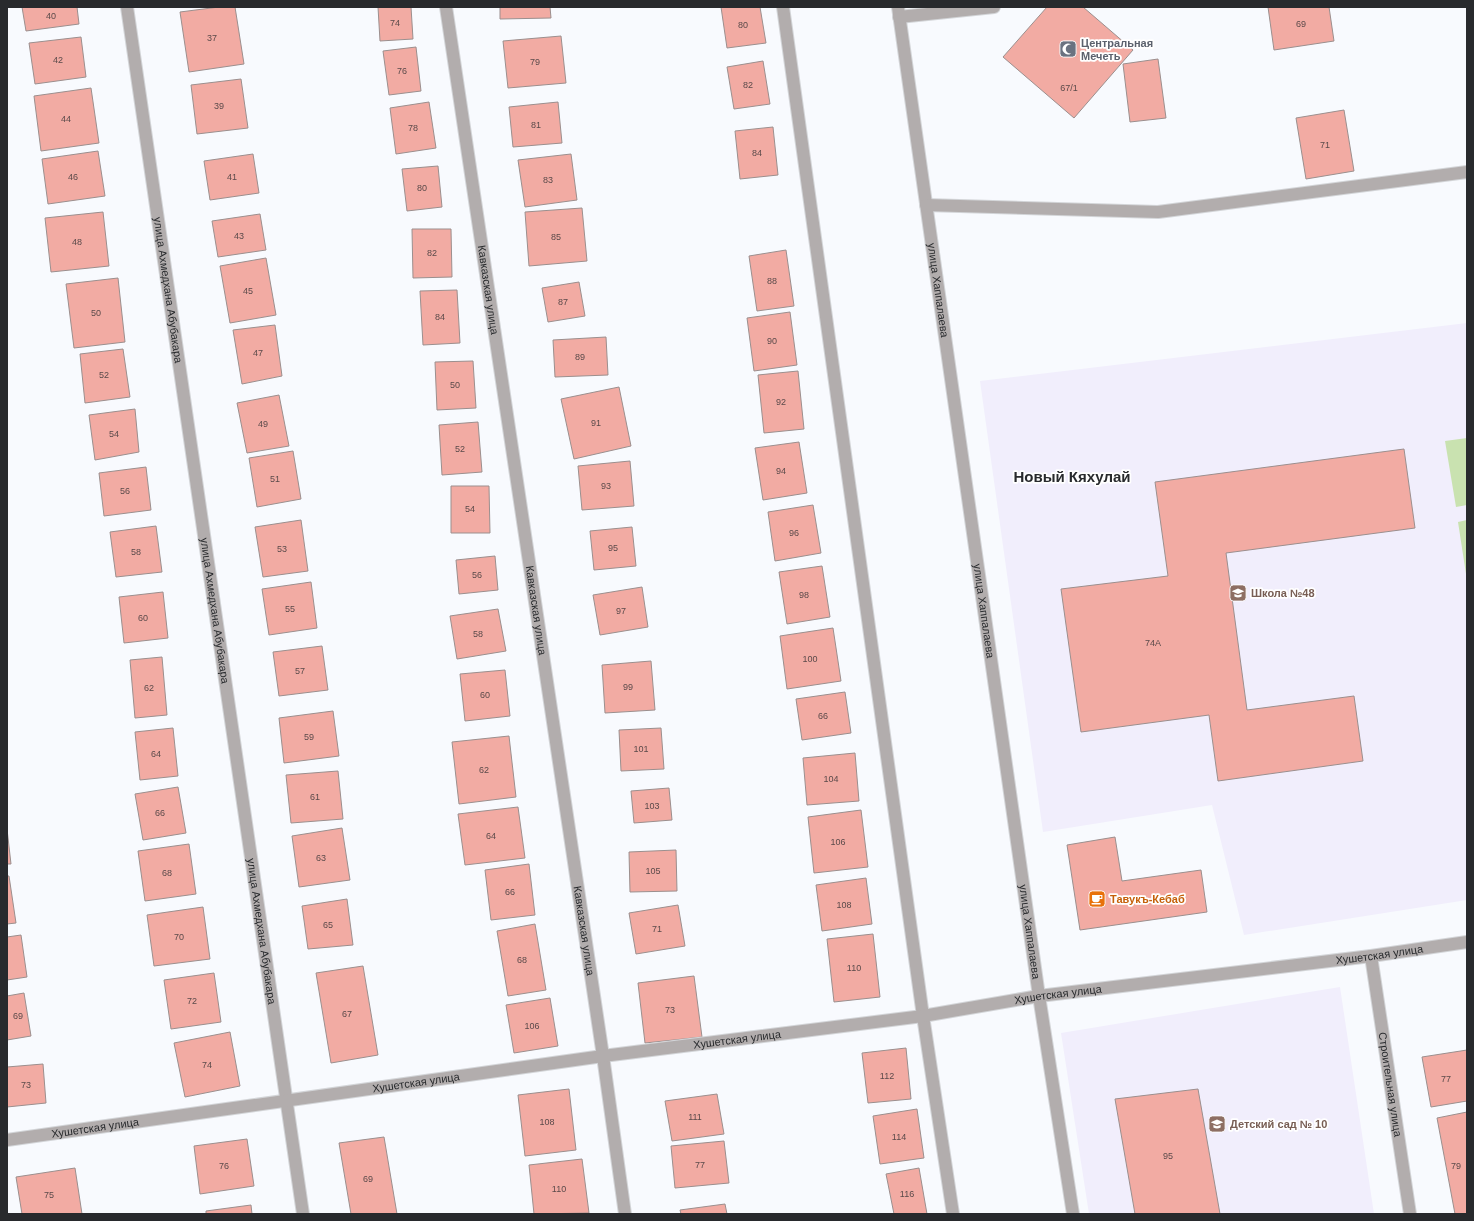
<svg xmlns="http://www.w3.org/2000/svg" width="1474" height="1221" viewBox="0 0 1474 1221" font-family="Arial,sans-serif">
<rect width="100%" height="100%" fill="#f8fafe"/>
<!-- education -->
<g fill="#f1eefc">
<polygon points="1467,323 1467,900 1244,935 1212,805 1043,832 980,381"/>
<polygon points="1340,987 1374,1214 1089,1214 1061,1033"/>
</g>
<!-- green -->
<g fill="#c9e2b0">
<polygon points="1467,438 1467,505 1456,507 1445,441"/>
<polygon points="1467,520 1467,574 1466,574 1458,522"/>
</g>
<!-- building -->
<g fill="#f2aba3" stroke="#9b8f8e">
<polygon points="22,7 77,7 79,24 26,31"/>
<polygon points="219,7 235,7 244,64 189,72 180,12"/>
<polygon points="378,7 411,7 413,39 380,41"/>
<polygon points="500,7 550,7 551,18 500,19"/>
<polygon points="721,7 760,7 766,43 727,48"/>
<polygon points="1047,7 1083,7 1133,50 1074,118 1003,57"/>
<polygon points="1268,7 1329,7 1334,41 1274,50"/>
<polygon points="561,36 566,83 508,88 503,41"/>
<polygon points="81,37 86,77 35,84 29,43"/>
<polygon points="416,47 421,91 389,95 383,51"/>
<polygon points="1158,59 1166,118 1130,122 1123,64"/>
<polygon points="763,61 770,104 734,109 727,67"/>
<polygon points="241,79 248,128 197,134 191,85"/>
<polygon points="91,88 99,143 41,151 34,96"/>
<polygon points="429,102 436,148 396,154 390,108"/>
<polygon points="558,102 562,143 513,147 509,107"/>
<polygon points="1344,110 1354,171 1306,179 1296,118"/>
<polygon points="773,127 778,175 740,179 735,131"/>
<polygon points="98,151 105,196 48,204 42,159"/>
<polygon points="253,154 259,193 210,200 204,161"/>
<polygon points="571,154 577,200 525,207 518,160"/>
<polygon points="438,166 442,207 407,211 402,169"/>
<polygon points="582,208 587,261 529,266 525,212"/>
<polygon points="103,212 109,266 51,272 45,218"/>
<polygon points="260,214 266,250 218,257 212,221"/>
<polygon points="412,229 451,229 452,277 413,278"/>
<polygon points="786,250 794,306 757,311 749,256"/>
<polygon points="266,258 276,315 230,323 220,266"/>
<polygon points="118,278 125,342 74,348 66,284"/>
<polygon points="579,282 585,316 548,322 542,288"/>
<polygon points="457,290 460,343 423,345 420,291"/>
<polygon points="790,312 797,365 754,371 747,318"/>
<polygon points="275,325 282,376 242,384 233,330"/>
<polygon points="606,337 608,375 555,377 553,340"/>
<polygon points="123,349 130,397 85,403 80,354"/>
<polygon points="473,361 476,408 437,410 435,362"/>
<polygon points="798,371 804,429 764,433 758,375"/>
<polygon points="619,387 631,446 574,459 561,399"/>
<polygon points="279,395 289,446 247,453 237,403"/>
<polygon points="135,409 139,452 95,460 89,415"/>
<polygon points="478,422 482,472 442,475 439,425"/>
<polygon points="799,442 807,493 763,500 755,448"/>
<polygon points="1404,449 1415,528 1226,553 1247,710 1354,696 1363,761 1218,781 1209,715 1081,732 1061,589 1168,576 1155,482"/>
<polygon points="293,451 301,499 257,507 249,458"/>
<polygon points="630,461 634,506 582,510 578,466"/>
<polygon points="146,467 151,510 104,516 99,473"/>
<polygon points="451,486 489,486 490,533 451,533"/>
<polygon points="813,505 821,553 775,561 768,512"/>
<polygon points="301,520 308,571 263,577 255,527"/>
<polygon points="156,526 162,572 116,577 110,532"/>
<polygon points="632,527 636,566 594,570 590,531"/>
<polygon points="495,556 498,590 459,594 456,560"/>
<polygon points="822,566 830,617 787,624 779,572"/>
<polygon points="311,582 317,628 269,635 262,589"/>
<polygon points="642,587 648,627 600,635 593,595"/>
<polygon points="163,592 168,638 124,643 119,597"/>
<polygon points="498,609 506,651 457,659 450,616"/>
<polygon points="833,628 841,681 787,689 780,636"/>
<polygon points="322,646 328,690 279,696 273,652"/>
<polygon points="162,657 167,715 135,718 130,660"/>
<polygon points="651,661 655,710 605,713 602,665"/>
<polygon points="505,670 510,716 465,721 460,674"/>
<polygon points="845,692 851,733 802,740 796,699"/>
<polygon points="333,711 339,756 284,763 279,718"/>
<polygon points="173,728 178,776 140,780 135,732"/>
<polygon points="661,728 664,769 621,771 619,730"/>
<polygon points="509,736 516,797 459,804 452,742"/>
<polygon points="855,753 859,801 807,805 803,758"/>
<polygon points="338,771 343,819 291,823 286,775"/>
<polygon points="178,787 186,833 143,840 135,794"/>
<polygon points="669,788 672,820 634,823 631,791"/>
<polygon points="518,807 525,858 465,865 458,814"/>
<polygon points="861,810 868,867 814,873 808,817"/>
<polygon points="342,828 350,880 299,887 292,836"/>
<polygon points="7,829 11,864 7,864"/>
<polygon points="1115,837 1122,881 1201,870 1207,912 1080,930 1067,845"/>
<polygon points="189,844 196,894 145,901 138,851"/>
<polygon points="676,850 677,891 630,892 629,852"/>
<polygon points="529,864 535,915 491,920 485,870"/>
<polygon points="7,876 9,876 16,923 7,924"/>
<polygon points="866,878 872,924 822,931 816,885"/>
<polygon points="347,899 353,945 308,949 302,906"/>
<polygon points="678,905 685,946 636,954 629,913"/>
<polygon points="203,907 210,959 154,966 147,915"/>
<polygon points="535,924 546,990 508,996 497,931"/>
<polygon points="873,934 880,997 834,1002 827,939"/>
<polygon points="21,935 27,977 7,980 7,937"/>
<polygon points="363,966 378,1055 331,1063 316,973"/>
<polygon points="214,973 221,1022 171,1029 164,980"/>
<polygon points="694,976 702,1037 645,1043 638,983"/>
<polygon points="24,993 31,1036 7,1040 7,996"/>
<polygon points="550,998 558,1046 514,1053 506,1005"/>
<polygon points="230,1032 240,1086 185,1097 174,1043"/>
<polygon points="906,1048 911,1099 868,1103 862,1053"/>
<polygon points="1467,1050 1467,1101 1431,1107 1422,1057"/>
<polygon points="43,1064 46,1103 7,1107 7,1067"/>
<polygon points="569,1089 576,1150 525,1156 518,1095"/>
<polygon points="1198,1089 1220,1214 1135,1214 1115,1099"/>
<polygon points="717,1094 724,1134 672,1141 665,1101"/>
<polygon points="917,1109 924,1158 880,1164 873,1116"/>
<polygon points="1467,1112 1467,1214 1455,1214 1437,1118"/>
<polygon points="384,1137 397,1214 351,1214 339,1143"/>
<polygon points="247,1139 254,1186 200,1194 194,1146"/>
<polygon points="724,1141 729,1183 675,1188 671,1146"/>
<polygon points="582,1159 589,1213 534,1214 529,1165"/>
<polygon points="75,1168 82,1214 22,1214 16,1177"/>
<polygon points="919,1168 927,1214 894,1214 886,1174"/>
<polygon points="725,1204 727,1214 681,1214 680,1210"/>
<polygon points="251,1205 252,1214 206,1214 206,1211"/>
</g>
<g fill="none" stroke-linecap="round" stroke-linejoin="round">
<!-- street casing -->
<g stroke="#d3d5d8" stroke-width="14">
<g id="street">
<path id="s1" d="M 127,7 L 303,1214"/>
<path id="s2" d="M 446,7 L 603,1056 L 625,1214"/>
<polyline points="783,7 923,1016 953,1214"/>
<path id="s3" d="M 898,7 L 1039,996 L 1073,1214"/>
<polyline points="899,17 994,7"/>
<polyline points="926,205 1158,212 1467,172"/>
<path id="s4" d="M 1371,956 L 1410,1214"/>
<path id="s5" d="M 7,1140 L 603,1056 L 923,1016 L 1039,996 L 1371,956 L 1467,942"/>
</g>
</g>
<!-- street -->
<use href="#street" stroke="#b2adad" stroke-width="12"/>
</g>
<!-- icons -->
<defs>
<g id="mosque-square" transform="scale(0.9)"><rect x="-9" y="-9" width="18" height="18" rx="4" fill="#6b7280" stroke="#fff"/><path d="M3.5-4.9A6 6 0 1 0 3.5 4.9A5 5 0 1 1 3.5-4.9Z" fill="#fff"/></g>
<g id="school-square" transform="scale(0.9)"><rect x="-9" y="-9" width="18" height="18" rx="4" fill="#8d6e63" stroke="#fff"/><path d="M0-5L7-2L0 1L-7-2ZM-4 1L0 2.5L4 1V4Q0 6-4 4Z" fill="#fff"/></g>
<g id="cafe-square" transform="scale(0.9)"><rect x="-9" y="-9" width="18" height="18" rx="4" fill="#e8710a" stroke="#fff"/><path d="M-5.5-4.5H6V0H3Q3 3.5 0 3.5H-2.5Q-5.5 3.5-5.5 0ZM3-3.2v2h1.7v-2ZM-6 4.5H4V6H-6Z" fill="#fff"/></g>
</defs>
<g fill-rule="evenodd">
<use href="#mosque-square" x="1068" y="49"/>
<use href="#school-square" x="1238" y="593"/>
<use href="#cafe-square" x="1097" y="899"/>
<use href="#school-square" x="1217" y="1124"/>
</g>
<g text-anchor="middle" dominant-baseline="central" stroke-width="3.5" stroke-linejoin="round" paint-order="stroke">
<!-- number labels -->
<g font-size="9" fill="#5a4a4a">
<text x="51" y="16">40</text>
<text x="395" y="23">74</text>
<text x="1301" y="24">69</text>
<text x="743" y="25">80</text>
<text x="212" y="38">37</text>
<text x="58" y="60">42</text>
<text x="535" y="62">79</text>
<text x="402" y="71">76</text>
<text x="748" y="85">82</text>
<text x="1069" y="88">67/1</text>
<text x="219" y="106">39</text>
<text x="66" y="119">44</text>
<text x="536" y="125">81</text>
<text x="413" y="128">78</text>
<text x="1325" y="145">71</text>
<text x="757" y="153">84</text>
<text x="73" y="177">46</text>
<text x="232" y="177">41</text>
<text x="548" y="180">83</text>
<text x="422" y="188">80</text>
<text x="239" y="236">43</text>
<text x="556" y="237">85</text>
<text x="77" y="242">48</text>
<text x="432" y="253">82</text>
<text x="772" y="281">88</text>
<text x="248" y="291">45</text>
<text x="563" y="302">87</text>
<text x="96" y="313">50</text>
<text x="440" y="317">84</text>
<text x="772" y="341">90</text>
<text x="258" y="353">47</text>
<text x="580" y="357">89</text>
<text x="104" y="375">52</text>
<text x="455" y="385">50</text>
<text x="781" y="402">92</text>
<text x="596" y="423">91</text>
<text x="263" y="424">49</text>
<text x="114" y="434">54</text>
<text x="460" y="449">52</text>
<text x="781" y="471">94</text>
<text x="275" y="479">51</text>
<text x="606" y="486">93</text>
<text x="125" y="491">56</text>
<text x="470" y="509">54</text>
<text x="794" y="533">96</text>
<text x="613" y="548">95</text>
<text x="282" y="549">53</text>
<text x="136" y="552">58</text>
<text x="477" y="575">56</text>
<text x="804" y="595">98</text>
<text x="290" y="609">55</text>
<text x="621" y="611">97</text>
<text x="143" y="618">60</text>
<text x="478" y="634">58</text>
<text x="1153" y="643">74А</text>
<text x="810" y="659">100</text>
<text x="300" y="671">57</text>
<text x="628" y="687">99</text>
<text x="149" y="688">62</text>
<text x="485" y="695">60</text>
<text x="823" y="716">66</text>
<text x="309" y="737">59</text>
<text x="641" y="749">101</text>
<text x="156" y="754">64</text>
<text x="484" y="770">62</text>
<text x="831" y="779">104</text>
<text x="315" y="797">61</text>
<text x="652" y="806">103</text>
<text x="160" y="813">66</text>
<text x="491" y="836">64</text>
<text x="838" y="842">106</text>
<text x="321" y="858">63</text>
<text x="653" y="871">105</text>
<text x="167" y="873">68</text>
<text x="510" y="892">66</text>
<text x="844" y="905">108</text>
<text x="328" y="925">65</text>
<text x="657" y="929">71</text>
<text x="179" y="937">70</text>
<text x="522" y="960">68</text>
<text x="854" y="968">110</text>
<text x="192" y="1001">72</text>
<text x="670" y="1010">73</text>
<text x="347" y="1014">67</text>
<text x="18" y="1016">69</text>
<text x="532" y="1026">106</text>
<text x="207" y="1065">74</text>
<text x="887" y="1076">112</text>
<text x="1446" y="1079">77</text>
<text x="26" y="1085">73</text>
<text x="695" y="1117">111</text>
<text x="547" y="1122">108</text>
<text x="899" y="1137">114</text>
<text x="1168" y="1156">95</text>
<text x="700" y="1165">77</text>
<text x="224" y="1166">76</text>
<text x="1456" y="1166">79</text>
<text x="368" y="1179">69</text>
<text x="559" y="1189">110</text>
<text x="907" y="1194">116</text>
<text x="49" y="1195">75</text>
</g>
<!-- worship labels -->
<g font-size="11" font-weight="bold" fill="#5b616d" stroke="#fff" text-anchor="start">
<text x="1081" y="43">Центральная<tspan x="1081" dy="13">Мечеть</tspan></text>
</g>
<!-- street labels -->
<g font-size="11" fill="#282a2d" stroke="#fff">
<text stroke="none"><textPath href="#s1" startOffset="286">улица Ахмедхана Абубакара</textPath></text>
<text stroke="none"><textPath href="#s2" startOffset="286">Кавказская улица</textPath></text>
<text stroke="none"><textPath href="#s3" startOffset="286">улица Хаппалаева</textPath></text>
<text stroke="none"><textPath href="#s2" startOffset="610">Кавказская улица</textPath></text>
<text stroke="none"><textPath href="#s1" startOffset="610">улица Ахмедхана Абубакара</textPath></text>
<text stroke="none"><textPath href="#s3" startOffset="610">улица Хаппалаева</textPath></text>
<text stroke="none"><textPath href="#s1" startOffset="934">улица Ахмедхана Абубакара</textPath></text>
<text stroke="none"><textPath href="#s2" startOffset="934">Кавказская улица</textPath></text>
<text stroke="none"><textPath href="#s3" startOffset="934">улица Хаппалаева</textPath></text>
<text stroke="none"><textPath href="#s5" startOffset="1385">Хушетская улица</textPath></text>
<text stroke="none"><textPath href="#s5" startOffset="1061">Хушетская улица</textPath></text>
<text stroke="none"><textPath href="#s5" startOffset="737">Хушетская улица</textPath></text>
<text stroke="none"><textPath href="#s5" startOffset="413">Хушетская улица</textPath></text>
<text stroke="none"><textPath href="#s4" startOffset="130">Строительная улица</textPath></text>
<text stroke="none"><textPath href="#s5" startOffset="89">Хушетская улица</textPath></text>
</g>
<!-- education labels -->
<g font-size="11" font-weight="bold" fill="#785e54" stroke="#fff" text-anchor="start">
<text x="1251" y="593">Школа №48</text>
<text x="1230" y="1124">Детский сад № 10</text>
</g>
<!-- food labels -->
<g font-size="11" font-weight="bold" fill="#c56008" stroke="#fff" text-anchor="start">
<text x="1110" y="899">Тавукъ-Кебаб</text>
</g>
<!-- district labels -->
<g font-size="15" font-weight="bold" fill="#282a2d" stroke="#fff">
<text x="1072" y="476">Новый Кяхулай</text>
</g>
</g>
<!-- border -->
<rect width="1474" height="1221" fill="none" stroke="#282a2d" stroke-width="16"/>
</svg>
